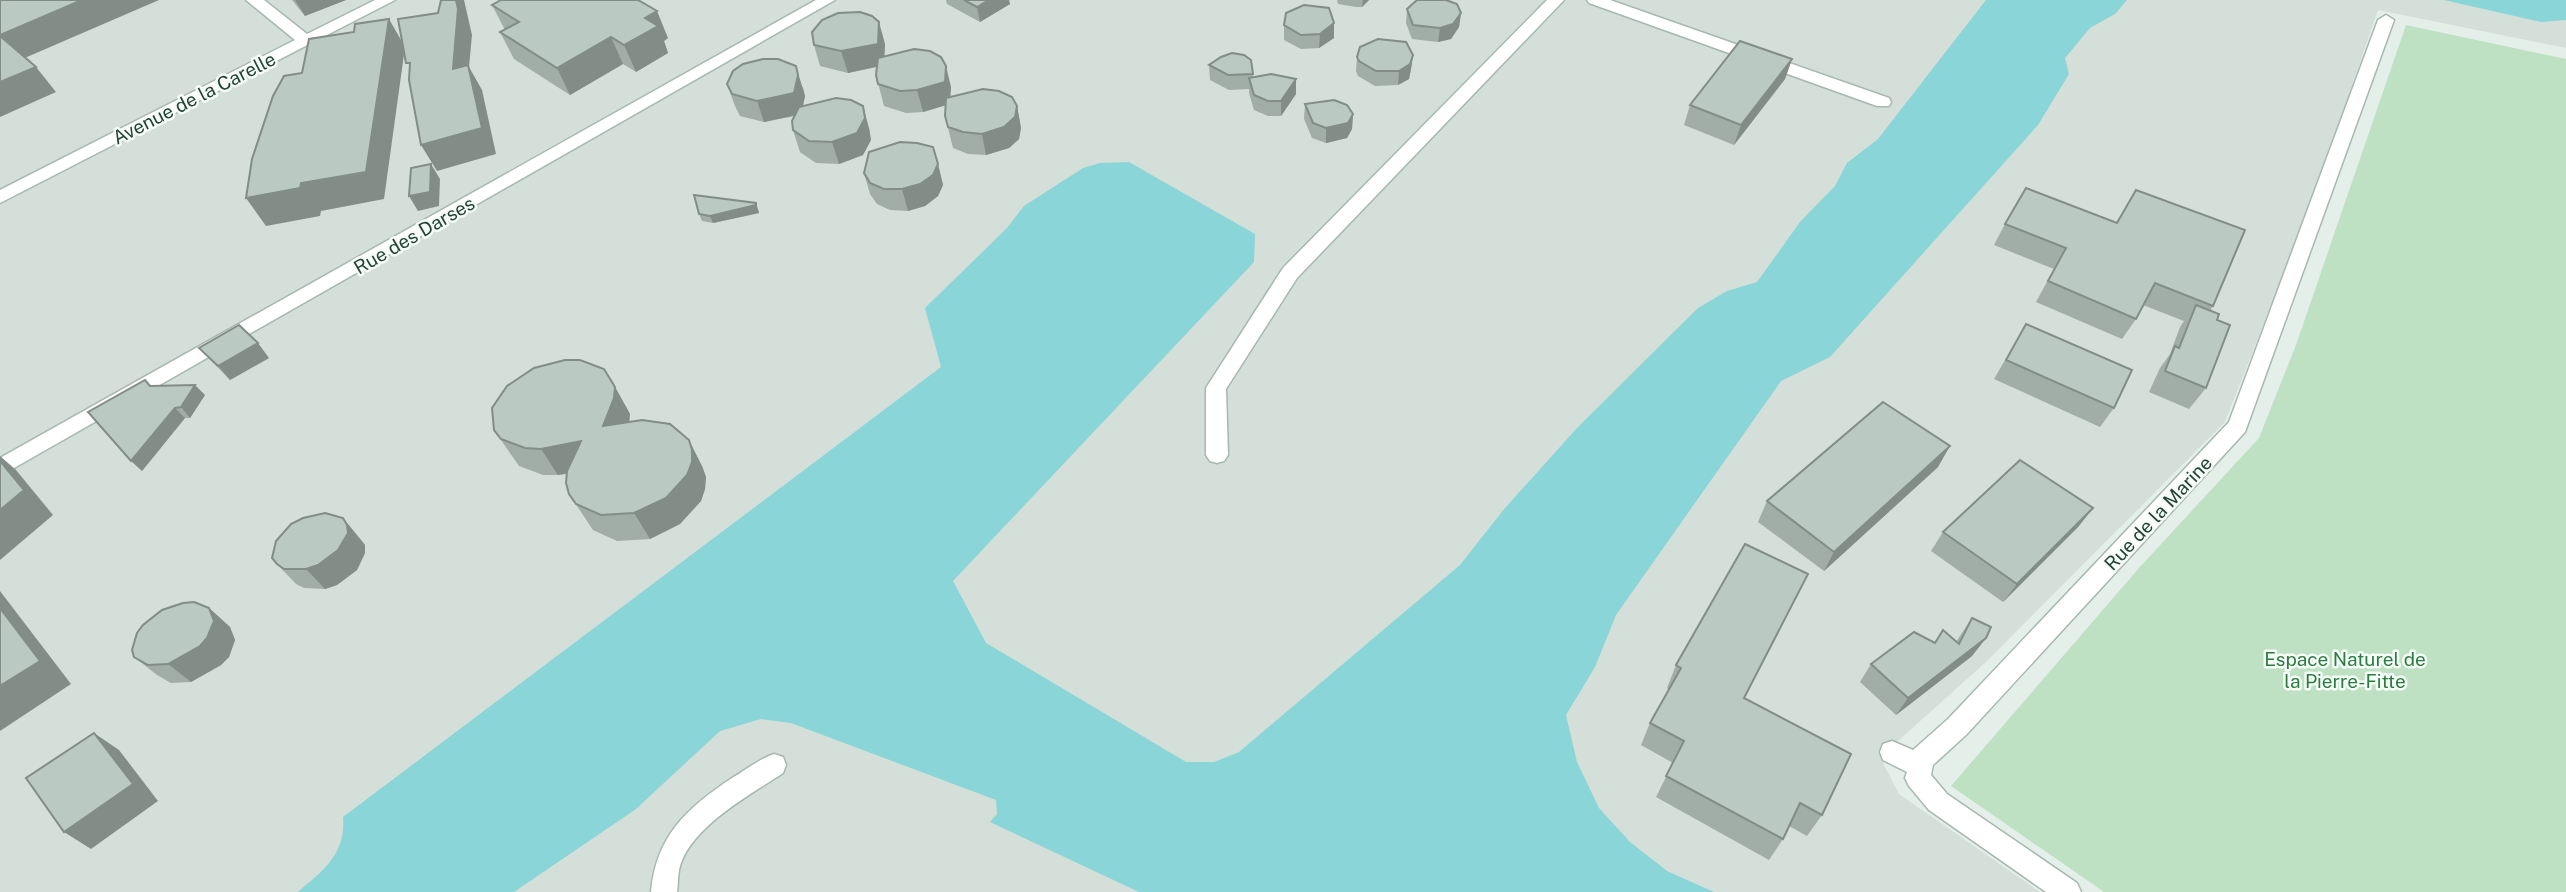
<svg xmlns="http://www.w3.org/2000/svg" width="2566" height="892" viewBox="0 0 2566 892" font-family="'Public Sans',sans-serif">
<rect width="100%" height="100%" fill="#e5efe9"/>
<!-- built -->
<polygon fill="#d3dfd8" points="0,0 2566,0 2566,48 2378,10 2314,196 2225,422 1986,662 1880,757 1899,794 2040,892 0,892"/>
<!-- green -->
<polygon fill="#bde1c2" points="2406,25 2566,59 2566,892 2104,892 1951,786 2139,568 2259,438 2296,345"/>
<!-- water -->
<g fill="#8ad5d7">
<path d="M 1986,0 L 2127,0 L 2115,14 L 2090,28 L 2065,58 L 2069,74 L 2038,125 L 1830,357 L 1781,381 L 1616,615 L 1595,667 L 1566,715 L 1577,762 L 1599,808 L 1630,842 L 1667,871 L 1714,892 L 1139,892 L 990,822 L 997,814 L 996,800 L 791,723 L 761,719 L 720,731 L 636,809 L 514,892 L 298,892 C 324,870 346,854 343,817 L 941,367 L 925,308 L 1007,228 L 1024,206 L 1083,168 L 1100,163 L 1129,162 L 1255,234 L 1254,262 L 953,581 L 986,643 L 1186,762 L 1214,762 L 1239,752 L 1460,565 L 1505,508 L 1578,427 L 1698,308 L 1727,291 L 1757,282 L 1800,222 L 1835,186 L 1847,163 L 1878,139 Z"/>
<polygon points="2444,0 2566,0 2566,20 2541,22"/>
</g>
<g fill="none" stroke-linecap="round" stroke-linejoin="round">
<!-- minor casing -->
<g stroke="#a7b8b0" stroke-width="3">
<g id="minor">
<polygon points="246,0 264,0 307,34 375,0 395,0 0,203 0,190 295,40"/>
<polygon points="816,0 835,0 0,476 0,458"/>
<polygon points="1547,0 1564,0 1297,278 1226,389 1228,455 1224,461 1217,463 1210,461 1206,455 1206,388 1283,268"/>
<polygon points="1587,0 1610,0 1889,98 1891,102 1889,106 1877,106 1589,3"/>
<polygon points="2386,15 2394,20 2245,432 1966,735 1933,765 1931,775 1947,794 2077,883 2081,892 2046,892 1929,810 1909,786 1905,778 1907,772 1883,760 1880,752 1883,744 1892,741 1913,750 1948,719 2229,422 2378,20"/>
<path d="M 774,754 L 783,757 L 786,765 L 783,773 C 750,795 688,828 679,870 C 678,877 678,885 677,892 L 651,892 C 656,836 687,808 732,778 C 746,770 759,759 774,754 Z"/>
</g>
</g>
<!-- minor -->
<use href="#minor" fill="#fff" fill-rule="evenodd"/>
</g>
<!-- wall -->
<g fill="#a0aea7">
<polygon points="292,0 346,0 305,16"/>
<polygon points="946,0 1009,0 1010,4 980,22 947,4"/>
<polygon points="1337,0 1369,0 1362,7 1356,7 1338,4"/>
<polygon points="492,5 668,38 664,41 668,53 636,72 623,64 570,95 514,59 500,32 505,30"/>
<polygon points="1407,9 1461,13 1459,27 1451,39 1438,42 1412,39 1406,23"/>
<polygon points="1334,23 1334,38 1319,48 1301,49 1284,40 1284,25"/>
<polygon points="885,44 884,56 951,87 950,97 1017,106 1021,128 1019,139 1009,148 986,155 968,154 953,148 945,116 946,105 923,112 906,113 884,106 876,75 877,67 848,73 820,66 814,45"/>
<polygon points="1413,55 1411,69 1409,79 1398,85 1375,86 1358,76 1356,71 1357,57"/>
<polygon points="1792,59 1785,79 1734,145 1684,125 1690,105"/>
<polygon points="1209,65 1253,74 1253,77 1296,79 1296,94 1281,116 1268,116 1254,110 1249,93 1249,89 1229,90 1210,80"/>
<polygon points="727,84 803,87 805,96 803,106 869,128 871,140 863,155 839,164 816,163 800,152 793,130 795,116 764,122 740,116 735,106"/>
<polygon points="1305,104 1353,114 1352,129 1347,138 1326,143 1312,138 1304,119"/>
<polygon points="938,164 943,185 938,196 925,206 908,211 890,210 877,204 870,194 864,173"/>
<polygon points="2136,190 2213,306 2210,311 2217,320 2206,388 2189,409 2149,392 2160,368 2170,354 2180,327 2184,321 2143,305 2136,319 2122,339 2036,302 2054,269 1994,245 2005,224 2116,223"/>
<polygon points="756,203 759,213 713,223 702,221 699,214"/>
<polygon points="2026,324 2114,408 2100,427 1994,379"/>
<polygon points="199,348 269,358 230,380"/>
<polygon points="150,386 205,395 190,418 185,418 142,471"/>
<polygon points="615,387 630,414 629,422 702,466 706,477 705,489 701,501 680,524 650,539 617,541 593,530 569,494 567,474 558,475 543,475 519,466 494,430"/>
<polygon points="1938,467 1824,571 1758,522 1767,501"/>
<polygon points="2093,508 2078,527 2003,602 1931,551 1943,532"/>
<polygon points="343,518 365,545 365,553 357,570 337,585 325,589 304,588 296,584 277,564"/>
<polygon points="209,608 230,627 235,640 229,657 221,665 191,682 171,683 157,675 134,657"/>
<polygon points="1972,618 1986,638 1972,656 1896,715 1860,682 1871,664 1935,642 1943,630 1956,642"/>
<polygon points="1676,665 1744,698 1822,815 1807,836 1789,826 1783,839 1769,860 1656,797 1673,763 1641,745 1650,723 1669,690 1667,688"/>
</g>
<!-- shaded-wall -->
<g fill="#828d88">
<polygon points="82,0 159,0 20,60 0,37 0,35"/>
<polygon points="295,0 346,0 305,16"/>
<polygon points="456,0 464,0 472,35 469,67 482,90 496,154 437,171 421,145 453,69"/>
<polygon points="989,0 1009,0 1010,4 980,22 977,7"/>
<polygon points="1363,0 1369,0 1362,7"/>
<polygon points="657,11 668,38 664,41 668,53 636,72 624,45 645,18"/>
<polygon points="1461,13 1459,27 1451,39 1438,42 1440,28"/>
<polygon points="389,19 405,47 384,199 321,211 320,216 266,226 246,198 301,183"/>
<polygon points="879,22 885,44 884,65 848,73 841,51"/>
<polygon points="1334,23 1334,38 1319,48 1320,34"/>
<polygon points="611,37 623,64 570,95 557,68"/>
<polygon points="1413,55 1411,69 1409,79 1398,85 1399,71"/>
<polygon points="1792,59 1785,79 1734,145 1741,125"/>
<polygon points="796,66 805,96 801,114 764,122 757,101"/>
<polygon points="946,66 951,87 950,104 923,112 917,90"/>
<polygon points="36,67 56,92 0,117 0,82"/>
<polygon points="1296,79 1296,94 1281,116 1281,101"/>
<polygon points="863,106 869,128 871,140 863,155 839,164 832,142"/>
<polygon points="1017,106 1021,128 1019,139 1009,148 986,155 982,134"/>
<polygon points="1353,114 1352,129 1347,138 1326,143 1326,128"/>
<polygon points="431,164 440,179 439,206 418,211 409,196"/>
<polygon points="938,164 943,185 938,196 925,206 908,211 902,189"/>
<polygon points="756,203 759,213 713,223 710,216"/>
<polygon points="258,343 269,358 230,380 218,366"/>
<polygon points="195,385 205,395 190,418 181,407"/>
<polygon points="615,387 630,414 629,425 603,426"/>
<polygon points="175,408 185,418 142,471 131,461"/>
<polygon points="689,440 702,466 706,477 705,489 701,501 680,524 650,539 634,513"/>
<polygon points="581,441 597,468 558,475 541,449"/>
<polygon points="1950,446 1938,467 1824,571 1834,552"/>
<polygon points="0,456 16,470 53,515 0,560"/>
<polygon points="2093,508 2078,527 2003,602 2017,584"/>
<polygon points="343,518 365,545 365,553 357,570 337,585 325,589 306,569"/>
<polygon points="0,591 71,684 0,731"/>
<polygon points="209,608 230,627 235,640 229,657 221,665 191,682 168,664"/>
<polygon points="1986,638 1972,656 1896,715 1908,698"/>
<polygon points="94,733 119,750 158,801 91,849 64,832"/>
</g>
<!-- building -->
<g fill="#bacac2" stroke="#828d88" stroke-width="2">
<polygon points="0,0 82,0 0,35"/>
<polygon points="441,0 456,0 458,9 453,69 468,65 482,128 421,145 409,80 410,63 406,63 398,19 438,13"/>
<polygon points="501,0 638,0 657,11 645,18 658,26 624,45 611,37 557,68 500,32 519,22 492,5"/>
<polygon points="964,0 989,0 977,7"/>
<polygon points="1417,0 1446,0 1457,4 1461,13 1453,24 1440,28 1413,25 1407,9"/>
<polygon points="1304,5 1329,8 1334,23 1320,34 1301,35 1284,25 1286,13"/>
<polygon points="860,12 872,16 879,22 878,44 841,51 814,45 812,32 822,20 838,13"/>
<polygon points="389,19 366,172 301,183 300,188 246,198 252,159 273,96 284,76 302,73 309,39 354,32 355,24"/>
<polygon points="0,36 36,67 0,82"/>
<polygon points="1378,39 1406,42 1413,55 1410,64 1399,71 1376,71 1359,61 1357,57 1360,47"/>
<polygon points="1740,41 1792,59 1741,125 1690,105"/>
<polygon points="914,49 930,51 941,57 946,66 945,82 917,90 900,91 878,84 876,75 878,58"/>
<polygon points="1232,53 1244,55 1251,60 1253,74 1228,75 1209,65 1221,57"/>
<polygon points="763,59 778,59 796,66 798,75 794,93 757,101 732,94 727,84 733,71 743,64"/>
<polygon points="1271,74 1296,79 1281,101 1268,101 1254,95 1249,78"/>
<polygon points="983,89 999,91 1012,97 1017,106 1015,117 1004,127 982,134 963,132 948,127 945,116 946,98"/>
<polygon points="836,98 851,100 863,106 865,118 857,133 832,142 809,141 793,130 792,121 799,107"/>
<polygon points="1334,100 1347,105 1353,114 1348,123 1326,128 1313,123 1305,104"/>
<polygon points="900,142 917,143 933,147 938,164 933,175 920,184 902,189 884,189 870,183 864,173 869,152"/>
<polygon points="431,164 430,192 409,196 411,168"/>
<polygon points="2026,188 2117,223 2136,190 2245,230 2213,306 2155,283 2136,319 2048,281 2066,248 2005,224"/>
<polygon points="694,195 756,203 756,205 710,216 699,214"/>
<polygon points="2196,305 2219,314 2217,320 2230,325 2206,388 2165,371 2175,346 2179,348"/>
<polygon points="2026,324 2132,370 2114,408 2006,360"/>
<polygon points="239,325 258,343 218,366 199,348"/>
<polygon points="565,360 580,360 604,369 615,387 614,398 603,426 642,420 670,424 689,440 692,450 692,462 687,475 666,498 634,513 601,515 576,504 569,494 566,483 567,471 581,441 541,449 525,448 501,439 494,430 492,408 507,386 534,368"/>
<polygon points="145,380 150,386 195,385 181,407 175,408 131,461 88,412"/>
<polygon points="1883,402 1950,446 1834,552 1767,501"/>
<polygon points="2020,460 2093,508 2017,584 1943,532"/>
<polygon points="0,461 24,490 0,510"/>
<polygon points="325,513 343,518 347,525 348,533 338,550 318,565 306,569 284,569 277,564 272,558 276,541 291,524 303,518"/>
<polygon points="1745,544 1808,574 1744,698 1851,754 1822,815 1800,803 1783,839 1666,776 1684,741 1650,723 1681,668 1676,665"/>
<polygon points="194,602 209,608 214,621 207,638 200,646 168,664 148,665 134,657 132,650 137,633 143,625 162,610 183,603"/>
<polygon points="0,608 40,661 0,686"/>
<polygon points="1972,618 1991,627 1986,638 1908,698 1871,664 1914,632 1935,643 1943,630 1959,644"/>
<polygon points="94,733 133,784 64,832 26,778"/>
</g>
<g text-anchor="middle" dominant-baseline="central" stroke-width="5" stroke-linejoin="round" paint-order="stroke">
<!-- street labels -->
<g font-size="19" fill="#224336" stroke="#f6fbf8">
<text transform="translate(194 98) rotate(-27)">Avenue de la Carelle</text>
<text transform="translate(414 235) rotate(-30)">Rue des Darses</text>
<text transform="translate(2158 513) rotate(-47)">Rue de la Marine</text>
</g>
<!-- park labels -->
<g font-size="19" fill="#297d3f" stroke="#f6fbf8">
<text x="2345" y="659">Espace Naturel de<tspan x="2345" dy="22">la Pierre-Fitte</tspan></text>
</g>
</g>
</svg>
